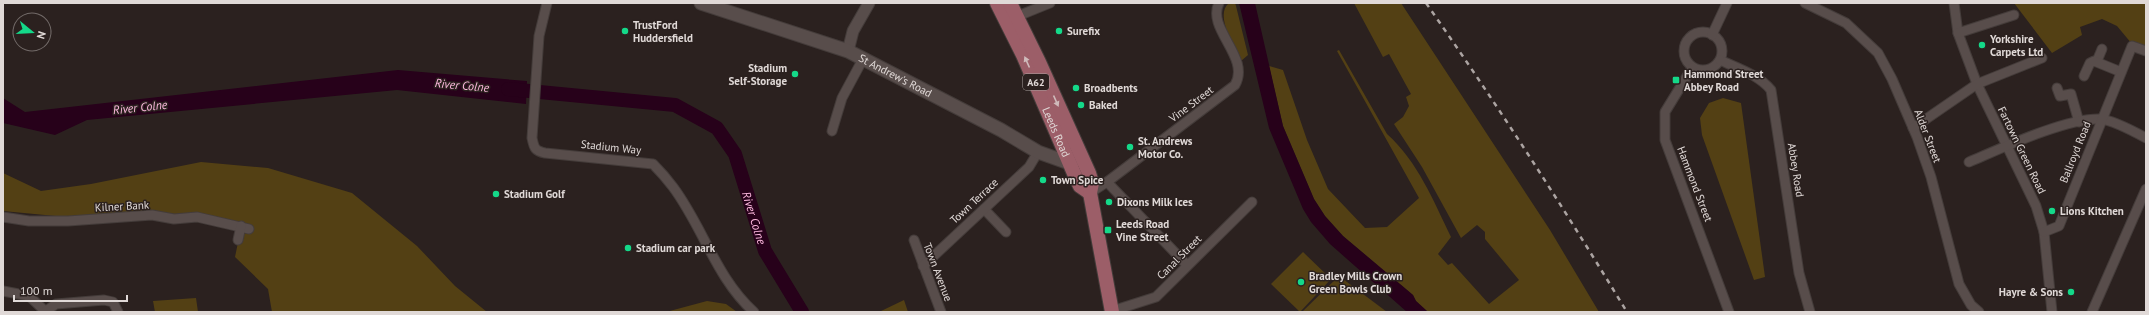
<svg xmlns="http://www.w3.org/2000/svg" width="2149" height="315" viewBox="0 0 2149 315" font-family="'PT Sans',sans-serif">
<rect width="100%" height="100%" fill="#2b211f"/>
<!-- green -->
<g fill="#534014">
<path d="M 1229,3 L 1235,3 L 1236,6 L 1248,55 L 1241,61 C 1235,47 1214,15 1229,3 Z"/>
<path d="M 1354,3 L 1401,3 L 1550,230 L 1599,312 L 1428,312 L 1416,301 L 1413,295 L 1343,236 L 1325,216 L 1314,199 L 1283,126 L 1269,66 L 1283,70 L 1307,140 L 1328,189 L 1365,228 L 1387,227 L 1419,198 L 1337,51 L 1339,50 L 1387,134 C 1418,162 1433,200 1451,237 L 1438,254 L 1448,265 L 1452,263 L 1489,304 L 1519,280 L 1485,239 L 1485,232 L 1477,225 L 1461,238 L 1422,167 L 1394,124 L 1403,117 L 1409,106 L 1406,97 L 1411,94 L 1389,54 L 1383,57 Z"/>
<polygon points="2014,3 2146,3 2146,48 2132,44 2117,26 2102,19 2080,27 2082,35 2052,53"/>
<polygon points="1723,98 1741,103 1765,277 1754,280 1702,135 1700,118 1709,103"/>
<polygon points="201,162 268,168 352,193 417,246 455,286 487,312 272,312 268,289 235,257 242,223 198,215 150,213 66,217 3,211 3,173 41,191 91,184"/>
<polygon points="1303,252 1331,279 1300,312 1271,284"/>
<polygon points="1339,276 1387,312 1302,312"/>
<polygon points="196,298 198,312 155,312 153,301"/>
<polygon points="904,300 908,312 879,312"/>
<polygon points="707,301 726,304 737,312 666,312"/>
</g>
<!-- water -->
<g fill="#27011a">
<polygon points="1239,3 1255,3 1283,126 1314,199 1325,216 1343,236 1413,295 1416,301 1428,312 1407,312 1330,244 1311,222 1303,209 1269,128"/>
<polygon points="398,70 527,81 526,104 397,90 87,120 55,135 3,123 3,98 25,112"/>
</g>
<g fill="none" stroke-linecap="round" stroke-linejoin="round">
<!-- river -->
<path stroke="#27011a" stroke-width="14" id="s1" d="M 508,89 L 675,105 L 717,128 L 735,154 L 765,251 L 802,312"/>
<!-- minor casing -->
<g stroke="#443c3a" stroke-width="11">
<g id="minor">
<path d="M 547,3 L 539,36 L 532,138 C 534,148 535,151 545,153 L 653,164 C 660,171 667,179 673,187 C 703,227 716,278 754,312"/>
<polyline points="1805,3 1846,23 1878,53 1892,79 1917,137 1931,177 1959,284 1971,305 1979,312"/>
<polyline points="1954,3 1958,33 1977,84 2036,206 2044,232 2052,312"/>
<polyline points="1013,18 1050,3"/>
<circle cx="1703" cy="51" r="19"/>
<polyline points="1958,33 2014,15"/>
<polyline points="1712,35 1727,3"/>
<path d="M 1720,60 C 1737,68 1759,75 1771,90 L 1799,273 L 1810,312"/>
<polyline points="2097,61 2102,49"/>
<polyline points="1692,68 1665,112 1665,140 1729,312"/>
<polyline points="2084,76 2090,63 2094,61 2121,72"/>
<polyline points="2057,88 2060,96 2071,94 2079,122"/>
<polyline points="1913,128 1977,84 2042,58"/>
<polyline points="832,131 842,98 863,59"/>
<path d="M 1969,162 C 2002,148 2066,118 2100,119 C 2112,120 2135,132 2146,138"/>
<polyline points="1107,182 1187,265"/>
<path d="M 1090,193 L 1107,182 L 1235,85 C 1251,57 1206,29 1219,3"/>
<polyline points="984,209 1006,232"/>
<polyline points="3,217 29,221 68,221 152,215 174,219 197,217 249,229"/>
<polyline points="2044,232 2059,226 2132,46 2146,51"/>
<polyline points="238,240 241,226"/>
<polyline points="914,240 941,312"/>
<polyline points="923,266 1029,167 1038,152"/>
<polyline points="3,291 29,296 46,312"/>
<polyline points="46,311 56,304 104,300 113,302 118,312"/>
<polyline points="1112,311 1156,297 1252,202"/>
<polyline points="2092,312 2146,189"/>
</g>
</g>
<!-- tertiary casing -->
<g stroke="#443c3a" stroke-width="13">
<polyline id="tertiary" points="848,51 853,31 869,3"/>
</g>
<!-- secondary casing -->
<g stroke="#443c3a" stroke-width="15">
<g id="secondary">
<path id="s2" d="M 701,3 L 848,51 L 1001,130 L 1038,152 L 1066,162 L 1077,159"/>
</g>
</g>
<!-- primary casing -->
<g stroke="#443c3a" stroke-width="16">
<g id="primary">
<path id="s3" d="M 997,3 L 1023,55 L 1076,178 L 1080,186 L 1090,193"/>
<polyline points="1010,3 1039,62 1089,173 1092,183 1090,193 1112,312"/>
</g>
</g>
<!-- minor -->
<use href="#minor" stroke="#584d4b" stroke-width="9"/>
<!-- tertiary -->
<use href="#tertiary" stroke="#584d4b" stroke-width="11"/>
<!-- secondary -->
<use href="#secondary" stroke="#584d4b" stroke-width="13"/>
<!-- primary -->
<use href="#primary" stroke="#9c5e68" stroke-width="14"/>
<!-- rail -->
<path stroke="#aca4a2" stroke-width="2.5" stroke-dasharray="5 5" stroke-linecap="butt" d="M 1426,3 C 1497,104 1563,207 1627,312"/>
</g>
<!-- one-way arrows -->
<defs><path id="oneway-solid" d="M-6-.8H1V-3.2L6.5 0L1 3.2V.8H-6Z"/></defs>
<g fill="#cfbabb">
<use href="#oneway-solid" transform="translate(1027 62) rotate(-114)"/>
<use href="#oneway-solid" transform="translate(1056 101) rotate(66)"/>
</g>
<!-- markers -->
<g fill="#14d989" stroke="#2b211f" stroke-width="1.5">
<circle cx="625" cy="31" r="4"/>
<circle cx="1059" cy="31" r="4"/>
<circle cx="1982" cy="45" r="4"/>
<circle cx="795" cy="74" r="4"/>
<rect x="1672" y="76" width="8" height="8" rx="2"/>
<circle cx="1076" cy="88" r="4"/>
<circle cx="1081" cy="105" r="4"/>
<circle cx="1130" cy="147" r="4"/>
<circle cx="1043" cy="180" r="4"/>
<circle cx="496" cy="194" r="4"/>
<circle cx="1109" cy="202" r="4"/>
<circle cx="2052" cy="211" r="4"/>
<rect x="1104" y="226" width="8" height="8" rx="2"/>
<circle cx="628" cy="248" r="4"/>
<circle cx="1301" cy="282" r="4"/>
<circle cx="2071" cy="292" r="4"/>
</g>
<g text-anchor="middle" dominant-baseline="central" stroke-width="3" stroke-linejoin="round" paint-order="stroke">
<!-- shield labels -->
<rect fill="#2b211f" stroke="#aaa2a0" stroke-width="1" x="1023" y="74" width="26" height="16" rx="3"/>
<g font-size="10" font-weight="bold" fill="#e0d9d7">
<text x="1036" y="82">A62</text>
</g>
<!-- poi labels -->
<g font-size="11" font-weight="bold" fill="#e0d9d7" stroke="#2b211f" text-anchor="start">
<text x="633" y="25">TrustFord<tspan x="633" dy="13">Huddersfield</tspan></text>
<text x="1067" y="31">Surefix</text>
<text x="1990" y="39">Yorkshire<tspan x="1990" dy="13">Carpets Ltd</tspan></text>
<text x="787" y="68" text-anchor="end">Stadium<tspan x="787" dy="13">Self-Storage</tspan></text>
<text x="1684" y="74">Hammond Street<tspan x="1684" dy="13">Abbey Road</tspan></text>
<text x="1084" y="88">Broadbents</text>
<text x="1089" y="105">Baked</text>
<text x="1138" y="141">St. Andrews<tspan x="1138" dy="13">Motor Co.</tspan></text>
<text x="1051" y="180">Town Spice</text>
<text x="504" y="194">Stadium Golf</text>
<text x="1117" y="202">Dixons Milk Ices</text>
<text x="2060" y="211">Lions Kitchen</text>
<text x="1116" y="224">Leeds Road<tspan x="1116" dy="13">Vine Street</tspan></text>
<text x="636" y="248">Stadium car park</text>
<text x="1309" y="276">Bradley Mills Crown<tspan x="1309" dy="13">Green Bowls Club</tspan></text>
<text x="2063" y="292" text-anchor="end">Hayre &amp; Sons</text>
</g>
<!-- street labels -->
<g font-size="11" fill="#e0d9d7" stroke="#2b211f">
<text stroke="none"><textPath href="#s2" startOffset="208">St Andrew's Road</textPath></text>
<text transform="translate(1191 104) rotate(-37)">Vine Street</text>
<text stroke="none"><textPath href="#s3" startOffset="142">Leeds Road</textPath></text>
<text transform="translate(1928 136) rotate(69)">Alder Street</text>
<text transform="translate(611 147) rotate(6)">Stadium Way</text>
<text transform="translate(2022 150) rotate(64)">Fartown Green Road</text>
<text transform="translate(2075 152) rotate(-68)">Ballroyd Road</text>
<text transform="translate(1796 170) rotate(81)">Abbey Road</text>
<text transform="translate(1695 184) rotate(69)">Hammond Street</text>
<text transform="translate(974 201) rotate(-43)">Town Terrace</text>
<text transform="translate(122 206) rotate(-3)">Kilner Bank</text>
<text transform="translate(1179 257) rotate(-45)">Canal Street</text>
<text transform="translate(938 272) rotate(69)">Town Avenue</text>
</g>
<!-- water labels -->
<g font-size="12" font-style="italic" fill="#fdb8de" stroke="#2b211f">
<text transform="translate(462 85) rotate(5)">River Colne</text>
<text transform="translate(140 107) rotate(-6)">River Colne</text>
<text stroke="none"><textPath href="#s1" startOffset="314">River Colne</textPath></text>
</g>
</g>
<!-- border -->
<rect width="2149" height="315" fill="none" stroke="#e0d9d7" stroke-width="8"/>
<!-- north arrow -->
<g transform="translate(32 32) rotate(108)"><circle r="19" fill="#2b211f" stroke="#736b69"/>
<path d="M0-3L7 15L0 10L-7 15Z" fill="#14d989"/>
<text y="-6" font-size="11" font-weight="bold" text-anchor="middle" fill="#e0d9d7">N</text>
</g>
<!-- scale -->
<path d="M14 295v6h113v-6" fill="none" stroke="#e0d9d7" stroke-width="2"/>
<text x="20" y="295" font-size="12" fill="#e0d9d7" stroke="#2b211f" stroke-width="3" paint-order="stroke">100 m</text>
</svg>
